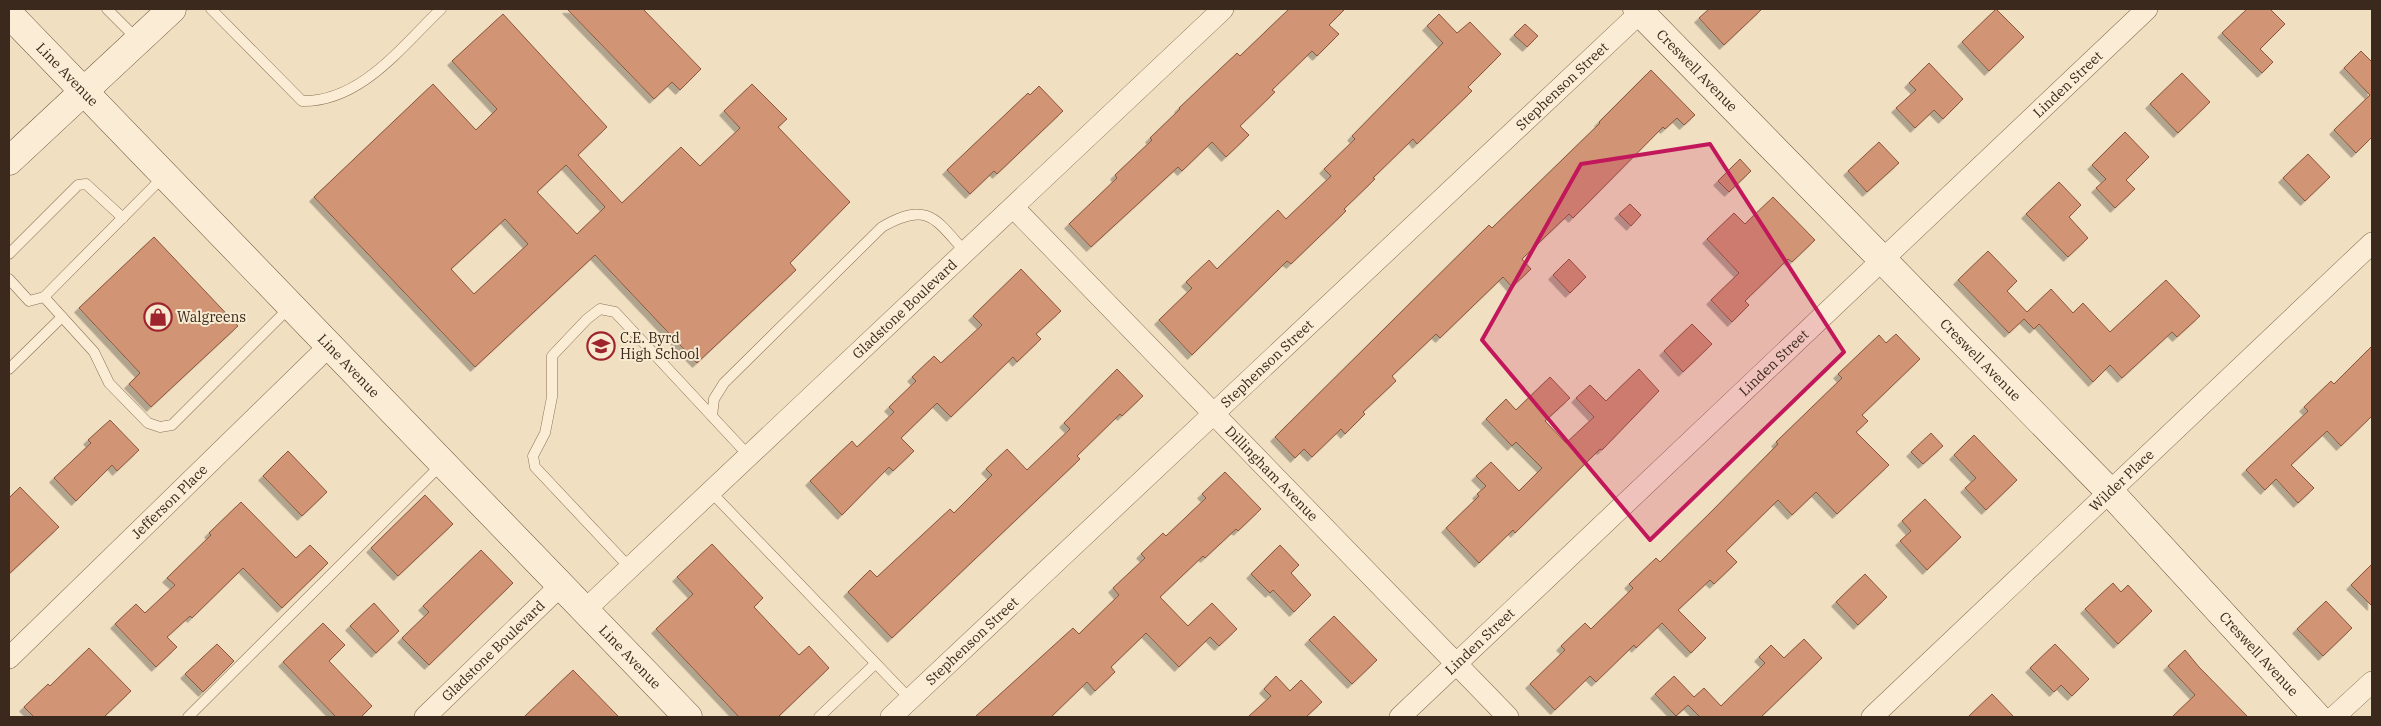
<svg xmlns="http://www.w3.org/2000/svg" width="2381" height="726" viewBox="0 0 2381 726" font-family="'IBM Plex Serif',serif">
<defs>
<filter id="shadow"><feDropShadow dx="-4.5" dy="4.5" stdDeviation="0" flood-color="#0004"/></filter>
</defs>
<rect width="100%" height="100%" fill="#f1dfc1"/>
<!-- building -->
<g fill="#d19474" stroke="#8c563c" fill-rule="evenodd" filter="url(#shadow)">
<polygon points="567,9 643,9 701,69 680,90 672,82 654,99"/>
<polygon points="1289,9 1345,9 1329,25 1339,34 1317,56 1312,51 1272,90 1275,92 1240,126 1249,135 1226,157 1212,142 1182,171 1178,167 1091,247 1069,224 1117,178 1115,175 1152,140 1150,138 1180,109 1179,108 1237,53 1240,56"/>
<polygon points="1709,9 1762,9 1724,45 1699,18"/>
<polygon points="1996,9 2024,37 1989,71 1962,42"/>
<polygon points="2247,9 2270,9 2285,24 2260,49 2273,62 2262,73 2222,33"/>
<path d="M 503,14 L 607,127 L 578,155 L 622,203 L 681,147 L 700,166 L 740,128 L 724,111 L 752,84 L 787,119 L 778,127 L 850,202 L 790,263 L 796,270 L 697,363 L 595,255 L 475,367 L 314,197 L 433,84 L 476,130 L 497,109 L 452,61 ZM 566,165 L 605,207 L 577,234 L 537,192 ZM 505,219 L 528,244 L 474,294 L 451,269 Z"/>
<polygon points="1439,14 1457,33 1470,22 1501,54 1468,87 1472,91 1417,144 1413,139 1373,178 1375,179 1344,209 1346,211 1291,264 1287,261 1192,355 1159,320 1192,288 1186,282 1209,260 1217,269 1278,210 1286,219 1331,176 1324,169 1355,139 1352,136 1443,43 1427,26"/>
<polygon points="1525,24 1538,36 1527,47 1514,35"/>
<polygon points="2361,51 2372,62 2372,137 2356,153 2334,130 2370,95 2344,68"/>
<polygon points="1929,63 1963,99 1943,119 1934,110 1915,128 1896,108 1916,90 1909,83"/>
<polygon points="1651,70 1695,115 1684,125 1677,118 1665,129 1663,127 1573,218 1569,214 1522,259 1531,269 1512,287 1503,277 1440,338 1436,334 1392,376 1396,381 1363,412 1365,414 1345,434 1341,429 1312,457 1304,449 1295,458 1275,437 1489,225 1492,228 1600,123 1599,122"/>
<polygon points="2182,73 2210,102 2178,133 2150,104"/>
<polygon points="1039,86 1063,111 997,174 994,171 970,194 947,170 1028,93 1030,95"/>
<polygon points="2125,132 2149,157 2126,180 2135,189 2115,208 2096,188 2106,179 2092,165"/>
<polygon points="1879,142 1899,163 1867,192 1848,171"/>
<polygon points="2308,154 2330,177 2305,201 2283,178"/>
<polygon points="1740,159 1751,171 1729,192 1718,181"/>
<polygon points="2059,182 2081,205 2069,217 2088,238 2068,257 2026,214"/>
<polygon points="1773,197 1815,240 1792,262 1788,259 1745,301 1749,305 1732,322 1711,300 1739,273 1707,239 1734,213 1745,224"/>
<polygon points="1630,204 1641,215 1631,226 1619,214"/>
<polygon points="154,237 238,326 151,407 129,384 140,373 79,308"/>
<polygon points="1988,251 2017,281 2007,291 2027,312 2051,289 2073,313 2083,303 2110,332 2166,280 2200,316 2177,337 2172,332 2122,378 2110,365 2093,382 2039,324 2034,329 2024,319 2009,333 1958,280"/>
<polygon points="1569,259 1586,277 1570,293 1553,275"/>
<polygon points="1021,269 1061,311 1036,334 1041,339 1017,362 1013,357 951,417 937,403 901,438 914,451 893,471 889,467 842,515 810,481 852,441 857,447 894,412 889,407 916,381 912,377 934,356 941,363 982,325 973,316"/>
<polygon points="1692,324 1712,344 1683,372 1664,351"/>
<polygon points="1896,334 1920,359 1862,415 1868,421 1856,432 1889,465 1837,514 1816,492 1792,515 1778,500 1726,551 1737,562 1714,584 1710,580 1678,610 1706,638 1691,653 1662,623 1636,648 1634,645 1596,682 1590,676 1555,710 1530,684 1565,650 1561,646 1585,623 1591,629 1633,588 1629,584 1656,558 1660,562 1712,511 1778,444 1776,442 1842,378 1838,374 1879,335 1886,343"/>
<polygon points="2372,346 2372,416 2341,446 2327,431 2291,465 2314,488 2298,503 2276,479 2265,490 2246,470 2308,411 2304,407 2331,381 2334,384"/>
<polygon points="1117,369 1143,396 1122,416 1120,414 1077,456 1080,459 892,638 848,592 870,570 877,577 950,509 954,513 992,475 986,469 1007,449 1027,470 1070,429 1064,423"/>
<polygon points="1639,369 1659,391 1602,450 1600,449 1515,533 1513,530 1479,563 1446,528 1479,496 1477,494 1486,486 1476,476 1491,462 1519,491 1542,468 1516,442 1512,446 1486,419 1506,399 1516,410 1550,377 1570,398 1545,421 1566,443 1594,417 1576,398 1590,385 1606,401"/>
<polygon points="110,420 139,450 117,471 112,465 76,501 54,478 91,443 88,440"/>
<polygon points="1931,433 1943,446 1923,464 1911,452"/>
<polygon points="1974,435 2017,480 1986,510 1965,488 1976,478 1954,455"/>
<polygon points="288,451 327,492 302,516 263,476"/>
<polygon points="1225,472 1261,509 1238,531 1236,529 1205,558 1203,556 1160,597 1188,626 1212,603 1237,629 1219,646 1210,637 1179,667 1146,633 1111,667 1115,672 1095,691 1087,682 1051,717 975,717 1073,628 1079,634 1119,595 1113,588 1145,558 1141,554 1163,533 1166,536 1206,498 1202,494"/>
<polygon points="20,487 59,527 9,574 9,498"/>
<polygon points="425,495 453,524 398,576 371,548"/>
<polygon points="1925,499 1961,537 1927,570 1900,541 1911,531 1902,521"/>
<polygon points="241,502 296,558 310,545 328,563 282,608 243,568 192,618 190,616 167,637 177,647 156,667 115,624 136,604 145,613 175,585 167,578 211,535 209,533"/>
<polygon points="712,544 763,598 754,607 799,655 809,646 829,668 778,717 739,717 656,629 693,594 677,577"/>
<polygon points="1280,545 1299,565 1291,573 1311,595 1294,612 1273,590 1270,593 1251,574"/>
<polygon points="481,550 513,583 429,665 402,638 429,612 423,606"/>
<polygon points="2372,564 2372,606 2351,585"/>
<polygon points="1865,574 1887,597 1858,625 1836,602"/>
<polygon points="2113,583 2121,592 2128,585 2152,611 2118,644 2085,609"/>
<polygon points="2326,601 2352,628 2323,656 2297,629"/>
<polygon points="374,603 399,631 376,653 350,626"/>
<polygon points="1334,616 1377,660 1352,684 1309,640"/>
<polygon points="323,623 345,645 329,661 372,706 361,717 336,717 283,662"/>
<polygon points="1804,639 1822,658 1761,717 1700,717 1688,705 1676,716 1655,694 1674,676 1694,697 1704,688 1721,706 1765,663 1759,657 1771,645 1784,658"/>
<polygon points="217,644 234,661 203,692 185,674"/>
<polygon points="2055,644 2089,679 2072,696 2061,685 2054,692 2030,668"/>
<polygon points="89,648 131,691 104,717 34,717 24,707 48,684 50,686"/>
<polygon points="2185,650 2199,667 2248,717 2172,717 2195,695 2168,666"/>
<polygon points="573,670 619,717 524,717"/>
<polygon points="1276,676 1290,691 1301,680 1322,702 1306,717 1248,717 1271,696 1264,689"/>
<polygon points="1992,694 2014,717 1968,717"/>
</g>
<g fill="none" stroke-linecap="round" stroke-linejoin="round">
<!-- lane casing -->
<g stroke="#8b6f57" stroke-width="11">
<g id="lane">
<polyline points="107,9 138,40"/>
<path d="M 211,9 L 302,101 C 361,102 402,46 441,9"/>
<polyline points="164,176 44,297 94,352 109,383 148,423 160,427 172,425 290,307"/>
<polyline points="9,254 78,185 86,184 123,218"/>
<polyline points="9,279 29,301 44,297"/>
<polyline points="9,369 62,317"/>
<path d="M 712,416 L 714,399 L 724,383 L 882,227 C 928,201 935,218 966,253"/>
<polyline points="711,492 910,699"/>
<polyline points="630,568 535,467 533,456 545,433 552,397 552,356 587,319 600,309 615,312 749,456"/>
<polyline points="188,717 442,464"/>
<polyline points="819,717 875,664"/>
</g>
</g>
<!-- street casing -->
<g stroke="#8b6f57" stroke-width="22">
<g id="street">
<path id="s1" d="M 1014,208 L 1508,717"/>
<path id="s2" d="M 585,610 L 1223,9"/>
<path id="s3" d="M 9,658 L 329,346"/>
<path id="s4" d="M 425,717 L 561,585"/>
<path id="s5" d="M 891,717 L 1644,9"/>
<path id="s6" d="M 1400,717 L 2147,9"/>
<path id="s7" d="M 1872,717 L 2372,243"/>
<polyline points="2334,717 2372,682"/>
</g>
</g>
<!-- secondary casing -->
<g stroke="#6d503a" stroke-width="29">
<g id="secondary">
<path id="s8" d="M 1637,9 L 2110,492 L 2317,717"/>
<path id="s9" d="M 9,14 L 688,717"/>
<polyline points="9,161 172,9"/>
</g>
</g>
<!-- lane -->
<use href="#lane" stroke="#fbedd5" stroke-width="10"/>
<!-- street -->
<use href="#street" stroke="#fbedd5" stroke-width="21"/>
<!-- secondary -->
<use href="#secondary" stroke="#fbedd5" stroke-width="28"/>
</g>
<!-- marked area -->
<path fill="#c2185b" fill-opacity="0.2" stroke="#c2185b" stroke-width="4" stroke-linejoin="round" d="M 1710,144 L 1844,352 L 1650,540 L 1482,340 L 1581,164 Z"/>
<!-- icons -->
<defs>
<g id="shop-ring" transform="scale(1.4375)"><circle r="9.5" fill="#f7ead1" stroke="#9e242d" stroke-width="1.5"/><path d="M-5-2.5h2.3a2.7 3.5 0 0 1 5.4 0H5L5.5 6h-11ZM-1.5-2.5h3a1.5 2.3 0 0 0-3 0Z" fill="#9e242d"/></g>
<g id="school-ring" transform="scale(1.4375)"><circle r="9.5" fill="#f7ead1" stroke="#9e242d" stroke-width="1.5"/><path d="M0-5L7-2L0 1L-7-2ZM-4 1L0 2.5L4 1V4Q0 6-4 4Z" fill="#9e242d"/></g>
</defs>
<g fill-rule="evenodd">
<use href="#shop-ring" x="158" y="317"/>
<use href="#school-ring" x="601" y="346"/>
</g>
<g text-anchor="middle" dominant-baseline="central" stroke-width="4" stroke-linejoin="round" paint-order="stroke">
<!-- street labels -->
<g font-size="14" fill="#3a291c" stroke="#f7ead1">
<text stroke="none"><textPath href="#s8" startOffset="86">Creswell Avenue</textPath></text>
<text stroke="none"><textPath href="#s9" startOffset="84">Line Avenue</textPath></text>
<text stroke="none"><textPath href="#s6" startOffset="920">Linden Street</textPath></text>
<text stroke="none"><textPath href="#s5" startOffset="921">Stephenson Street</textPath></text>
<text stroke="none"><textPath href="#s2" startOffset="439">Gladstone Boulevard</textPath></text>
<text stroke="none"><textPath href="#s8" startOffset="491">Creswell Avenue</textPath></text>
<text stroke="none"><textPath href="#s5" startOffset="516">Stephenson Street</textPath></text>
<text stroke="none"><textPath href="#s6" startOffset="515">Linden Street</textPath></text>
<text stroke="none"><textPath href="#s9" startOffset="489">Line Avenue</textPath></text>
<text stroke="none"><textPath href="#s1" startOffset="370">Dillingham Avenue</textPath></text>
<text stroke="none"><textPath href="#s7" startOffset="344">Wilder Place</textPath></text>
<text stroke="none"><textPath href="#s3" startOffset="224">Jefferson Place</textPath></text>
<text stroke="none"><textPath href="#s5" startOffset="111">Stephenson Street</textPath></text>
<text stroke="none"><textPath href="#s6" startOffset="110">Linden Street</textPath></text>
<text stroke="none"><textPath href="#s4" startOffset="95">Gladstone Boulevard</textPath></text>
<text stroke="none"><textPath href="#s8" startOffset="896">Creswell Avenue</textPath></text>
<text stroke="none"><textPath href="#s9" startOffset="894">Line Avenue</textPath></text>
</g>
<!-- poi labels -->
<g font-size="14" fill="#3a291c" stroke="#f7ead1" text-anchor="start">
<text x="177" y="317">Walgreens</text>
<text x="620" y="338">C.E. Byrd<tspan x="620" dy="16">High School</tspan></text>
</g>
</g>
<!-- border -->
<rect width="2381" height="726" fill="none" stroke="#3a291c" stroke-width="20"/>
</svg>
